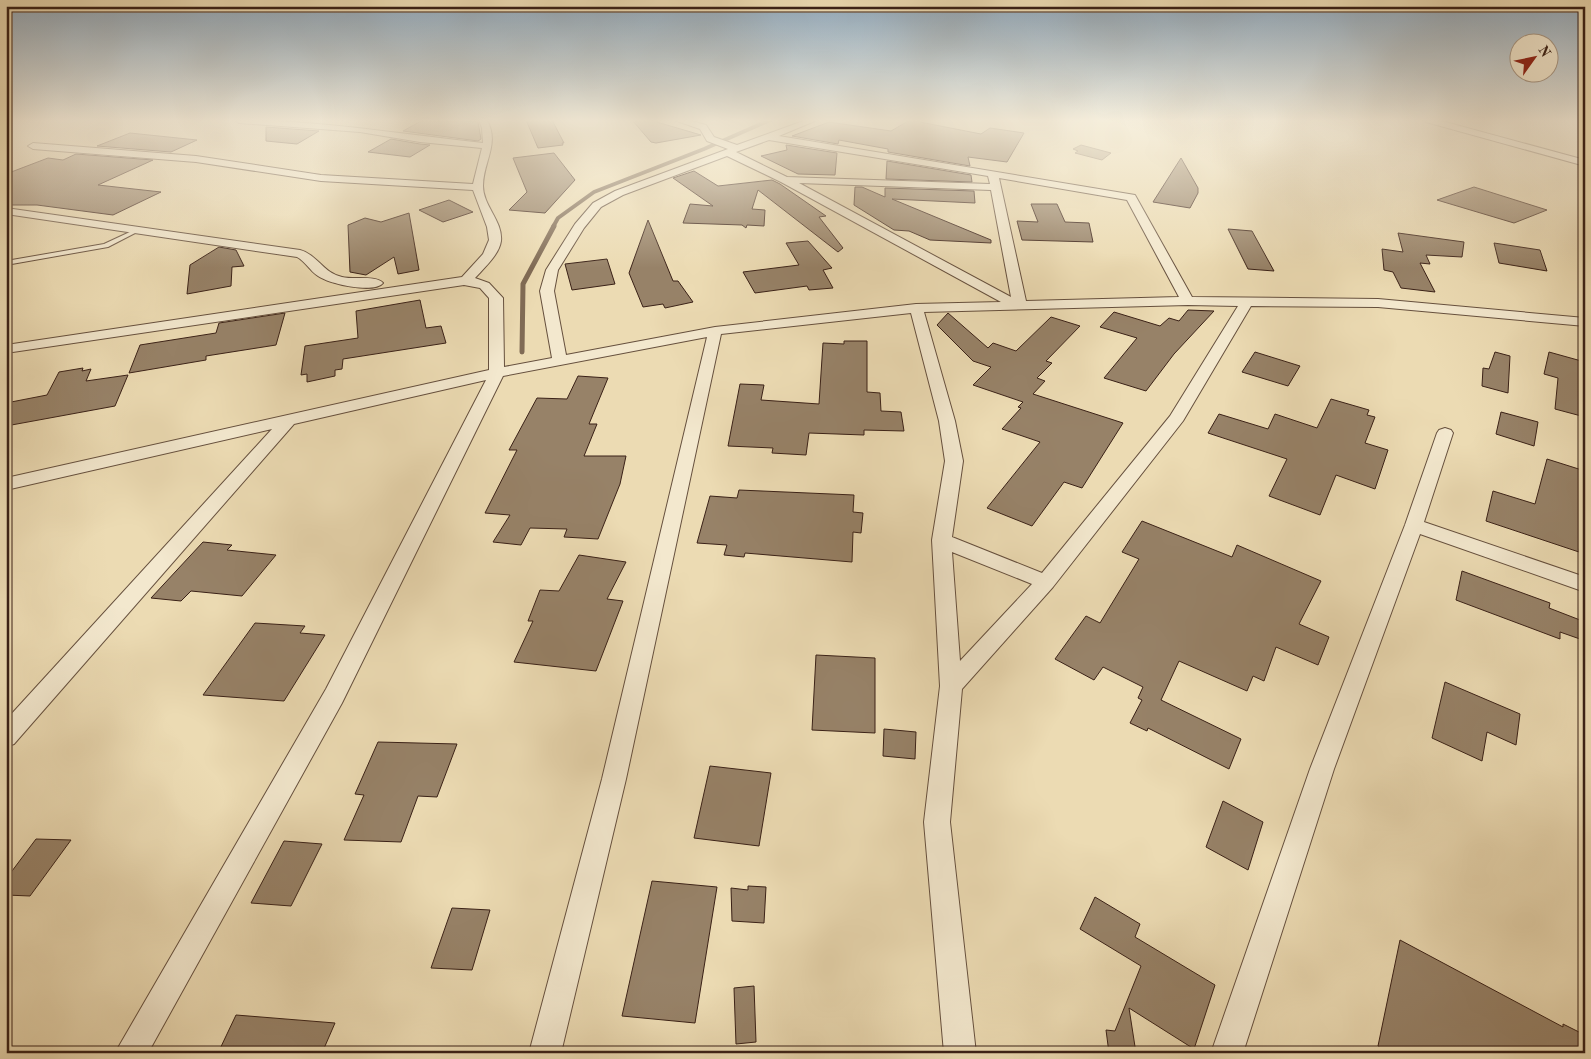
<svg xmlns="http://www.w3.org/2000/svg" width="1591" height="1059" viewBox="0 0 1591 1059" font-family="'Old Standard TT',serif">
<rect width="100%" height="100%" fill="#ecdbb3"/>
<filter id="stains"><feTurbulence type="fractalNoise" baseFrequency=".004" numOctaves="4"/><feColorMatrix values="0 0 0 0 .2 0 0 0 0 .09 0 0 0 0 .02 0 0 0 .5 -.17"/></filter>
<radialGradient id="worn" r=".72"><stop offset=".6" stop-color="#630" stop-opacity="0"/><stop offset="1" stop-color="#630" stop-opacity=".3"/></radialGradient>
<!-- water -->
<polygon fill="#af9c7e" stroke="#806b55" points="1081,145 1111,153 1102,160 1075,153 1078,151 1073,149"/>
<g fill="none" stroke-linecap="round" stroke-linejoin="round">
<!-- stream-far1 -->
<polyline stroke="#806b55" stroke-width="4" points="553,227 558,218 594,192 704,149 770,120"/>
<!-- stream -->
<polyline stroke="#806b55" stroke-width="5" points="522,352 523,284 554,226"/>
</g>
<!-- building -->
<g fill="#978268" stroke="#3a2117">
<polygon points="423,120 478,122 481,139 478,141 403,131"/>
<polygon points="526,120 552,120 564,143 562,143 563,145 538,148"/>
<polygon points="632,120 650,120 701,135 656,143 651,142"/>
<polygon points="910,120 981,134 990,128 1024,133 1007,162 968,157 970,166 888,152 888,149 839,140 838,144 792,136 829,122 891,131"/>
<polygon points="266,127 319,131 297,144 266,141"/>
<polygon points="130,133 197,140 171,152 97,146"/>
<polygon points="391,139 420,144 430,145 410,157 368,152"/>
<polygon points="786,145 837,153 835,175 798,174 761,156 787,150"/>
<polygon points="554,153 575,180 545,213 509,210 527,192 513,158"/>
<polygon points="76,154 153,160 98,185 161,192 113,215 37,205 6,205 6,174 48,158 63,160"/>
<polygon points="1181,158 1198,188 1198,193 1190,208 1153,202"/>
<polygon points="887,161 971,175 972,182 886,179"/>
<polygon points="694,171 718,186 772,180 780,184 826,216 819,217 843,248 838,252 758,190 752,209 765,210 764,226 747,225 746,228 742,225 683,223 690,204 713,206 673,178"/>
<polygon points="855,187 862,187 885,197 885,188 974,191 975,203 892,199 991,240 991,243 930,240 909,231 894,230 854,205"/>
<polygon points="1474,187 1547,210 1514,223 1437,200"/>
<polygon points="449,200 473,212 443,222 419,210"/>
<polygon points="1031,204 1057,204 1065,222 1089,223 1093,242 1022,240 1017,221 1038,222"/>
<polygon points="409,213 419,270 398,274 394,257 366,275 350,272 348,225 365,218 381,222"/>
<polygon points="648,220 673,281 678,281 693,302 665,308 663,304 643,307 629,273"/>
<polygon points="1228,229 1252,231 1274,271 1248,269"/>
<polygon points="1398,233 1464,242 1462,257 1426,255 1430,264 1420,263 1435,292 1401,288 1393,272 1384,270 1382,249 1403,252"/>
<polygon points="808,241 832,268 823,270 833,288 809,290 807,286 755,293 743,272 799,265 786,243"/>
<polygon points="1494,243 1540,250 1547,271 1499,263"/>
<polygon points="219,247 236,250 244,266 232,267 231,286 187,294 190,265"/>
<polygon points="607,259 615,284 572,290 565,264"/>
<polygon points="420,300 426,328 441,326 446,343 343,359 342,369 335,370 335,376 307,382 307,374 301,375 305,346 358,338 356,311"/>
<polygon points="1188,310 1214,311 1174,354 1146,391 1104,378 1137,338 1100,327 1114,312 1160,326 1169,318 1179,321"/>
<polygon points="285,313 276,345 206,356 206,360 129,373 140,345 216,333 219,323"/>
<polygon points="948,313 988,348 993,343 1016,351 1051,317 1080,326 1046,361 1052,363 1037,378 1045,381 1033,394 1123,423 1082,488 1064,482 1032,526 987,508 1040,442 1002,429 1021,408 1018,407 1023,402 973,385 991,367 973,361 937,325"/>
<polygon points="844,341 867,341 867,392 880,393 881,411 901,412 904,431 864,430 864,435 809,433 806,455 772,453 773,448 728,446 740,384 764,385 761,400 819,404 823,343 844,344"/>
<polygon points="1255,352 1300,366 1288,386 1242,372"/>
<polygon points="1495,352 1510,356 1508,393 1482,386 1483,368 1489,369"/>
<polygon points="1549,352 1585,362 1585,417 1555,409 1558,378 1544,374"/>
<polygon points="83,368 82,371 91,369 86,381 128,375 115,406 6,426 6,403 47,395 59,372"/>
<polygon points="578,376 608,378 589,424 597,424 584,456 626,456 620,484 598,539 564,537 567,529 530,528 521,545 493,542 510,515 485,513 517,450 509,450 537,398 567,399"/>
<polygon points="1331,399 1369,410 1367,415 1375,417 1365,443 1388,450 1375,489 1336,475 1320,515 1269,496 1287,459 1208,433 1219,414 1268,429 1275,414 1317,428"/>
<polygon points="1501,412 1538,422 1534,446 1496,434"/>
<polygon points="1547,459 1585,471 1585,499 1579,552 1486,521 1493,491 1535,504"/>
<polygon points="739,490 854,495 853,512 863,513 861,533 853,532 852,562 745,553 744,557 724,555 727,545 697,543 710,496 737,498"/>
<polygon points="1142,521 1232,557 1237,545 1321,581 1299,624 1329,637 1318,665 1276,647 1264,681 1253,676 1247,691 1179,661 1161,700 1241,739 1229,769 1148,728 1147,731 1130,723 1142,700 1138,698 1143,687 1103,667 1094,680 1055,659 1086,616 1100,623 1139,559 1122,552"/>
<polygon points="203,542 232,545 227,550 276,555 242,596 191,591 181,601 151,598"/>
<polygon points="579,555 626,562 607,599 623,601 596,671 514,662 533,621 528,621 540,590 559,591"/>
<polygon points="1462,571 1550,603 1549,608 1580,620 1580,639 1560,632 1560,639 1456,600"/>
<polygon points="255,623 305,626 300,633 325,635 284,701 203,695"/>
<polygon points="816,655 875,658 875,733 812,730"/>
<polygon points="1445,682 1520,714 1516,745 1487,732 1482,761 1432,738"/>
<polygon points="884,729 916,732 915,759 883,756"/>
<polygon points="378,742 457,744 437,797 418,796 401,842 344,840 364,795 355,794"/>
<polygon points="710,766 771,773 759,846 694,838"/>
<polygon points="1223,801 1263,822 1248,870 1206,847"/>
<polygon points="36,839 71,840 30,896 6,895 6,879"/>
<polygon points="284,841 322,844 291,906 251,903"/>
<polygon points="652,881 717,887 695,1023 622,1016"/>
<polygon points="748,886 766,887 764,923 732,921 731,888 748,890"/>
<polygon points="1095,897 1140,924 1135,937 1215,985 1194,1049 1129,1008 1136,1053 1109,1053 1106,1030 1115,1031 1141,966 1080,929"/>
<polygon points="452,908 490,910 472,970 431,968"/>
<polygon points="1400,940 1563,1027 1563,1024 1585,1035 1585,1053 1388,1053 1378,1046"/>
<polygon points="754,986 756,1042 736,1044 734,988"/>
<polygon points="236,1015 335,1023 322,1053 218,1053"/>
</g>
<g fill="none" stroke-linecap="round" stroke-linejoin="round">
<!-- service casing -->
<g stroke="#66503e" stroke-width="2">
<polygon id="service" points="132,231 137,232 108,247 6,265 6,261 104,244"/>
</g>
<!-- minor casing -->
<g stroke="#66503e" stroke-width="2">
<g id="minor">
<path d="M 235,120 C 319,120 400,134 483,143 L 482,128 L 479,120 L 487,120 C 500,144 483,162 483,186 C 483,206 503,221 501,241 C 499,255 484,268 475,278 L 489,283 L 503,298 L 504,367 L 552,358 L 540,291 L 546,270 L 575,224 L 593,203 L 615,191 L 728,149 L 707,141 L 700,129 L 674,120 L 687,120 L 706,125 L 714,137 L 737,145 L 806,120 L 817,120 L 779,136 L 1135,195 L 1192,297 L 1378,299 L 1585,318 L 1585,326 L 1378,307 L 1251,306 L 1183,421 L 1053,587 L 962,689 L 950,822 L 976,1053 L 944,1053 L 924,822 L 940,686 L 932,540 L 945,461 L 939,421 L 911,313 L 721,334 L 626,779 L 561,1053 L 529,1053 L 602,779 L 707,337 L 503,376 L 342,703 L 148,1053 L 115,1053 L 326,689 L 486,380 L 294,424 L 14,744 L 6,747 L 6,720 L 272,429 L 6,490 L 6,478 L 489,370 L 489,298 L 480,288 L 464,285 L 6,353 L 6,345 L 462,277 L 483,254 L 489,240 L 487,227 L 473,190 L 321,181 L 196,162 L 33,149 L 28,146 L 33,143 L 196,156 L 321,175 L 473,184 L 482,148 L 420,142 L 360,132 L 239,123 ZM 769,140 L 988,176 L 990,184 L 787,177 L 736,152 ZM 727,156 L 781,182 L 1001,302 L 916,304 L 715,327 L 566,355 L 554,291 L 558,270 L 584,228 L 601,207 L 623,195 ZM 999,178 L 1127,200 L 1179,297 L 1026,301 ZM 799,183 L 991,190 L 1011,297 ZM 1188,305 L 1238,306 L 1170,416 L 1042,573 L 952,537 L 963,461 L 955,421 L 924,312 ZM 952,552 L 1032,584 L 960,661 Z"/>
<polygon points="1425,120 1438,120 1585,160 1585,166 1426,122"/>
<path d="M 6,208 L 300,250 C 318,255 323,273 342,277 C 353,280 376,275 383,283 C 374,294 329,284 318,276 C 310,271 306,262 297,257 L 6,214 Z"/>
<polygon points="1445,428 1451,430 1453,433 1424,522 1585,577 1585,592 1420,534 1334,769 1243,1053 1211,1053 1310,769 1405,525 1437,433 1439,430"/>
</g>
</g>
<!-- service -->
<use href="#service" fill="#f3e8ce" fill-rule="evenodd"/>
<!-- minor -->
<use href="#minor" fill="#f3e8ce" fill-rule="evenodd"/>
</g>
<!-- sky -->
<linearGradient id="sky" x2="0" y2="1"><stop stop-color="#91aabe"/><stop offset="0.45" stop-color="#f6efdd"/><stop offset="1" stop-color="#f6efdd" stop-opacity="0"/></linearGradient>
<rect width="1591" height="268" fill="url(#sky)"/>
<!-- margin -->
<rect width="1591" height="1059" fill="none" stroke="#ecdbb3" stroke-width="25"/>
<rect x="8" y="8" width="1576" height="1044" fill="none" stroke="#3a2117" stroke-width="2.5"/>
<rect x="12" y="12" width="1566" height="1034" fill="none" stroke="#3a2117"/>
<!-- north arrow -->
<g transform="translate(1534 58) rotate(57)"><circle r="24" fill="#f3e8ce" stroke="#a99885"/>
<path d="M0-4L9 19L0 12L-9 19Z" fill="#8f2418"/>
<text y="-8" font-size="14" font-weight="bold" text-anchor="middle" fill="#3a2117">N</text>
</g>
<rect width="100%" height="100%" filter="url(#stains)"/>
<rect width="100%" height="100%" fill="url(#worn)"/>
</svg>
